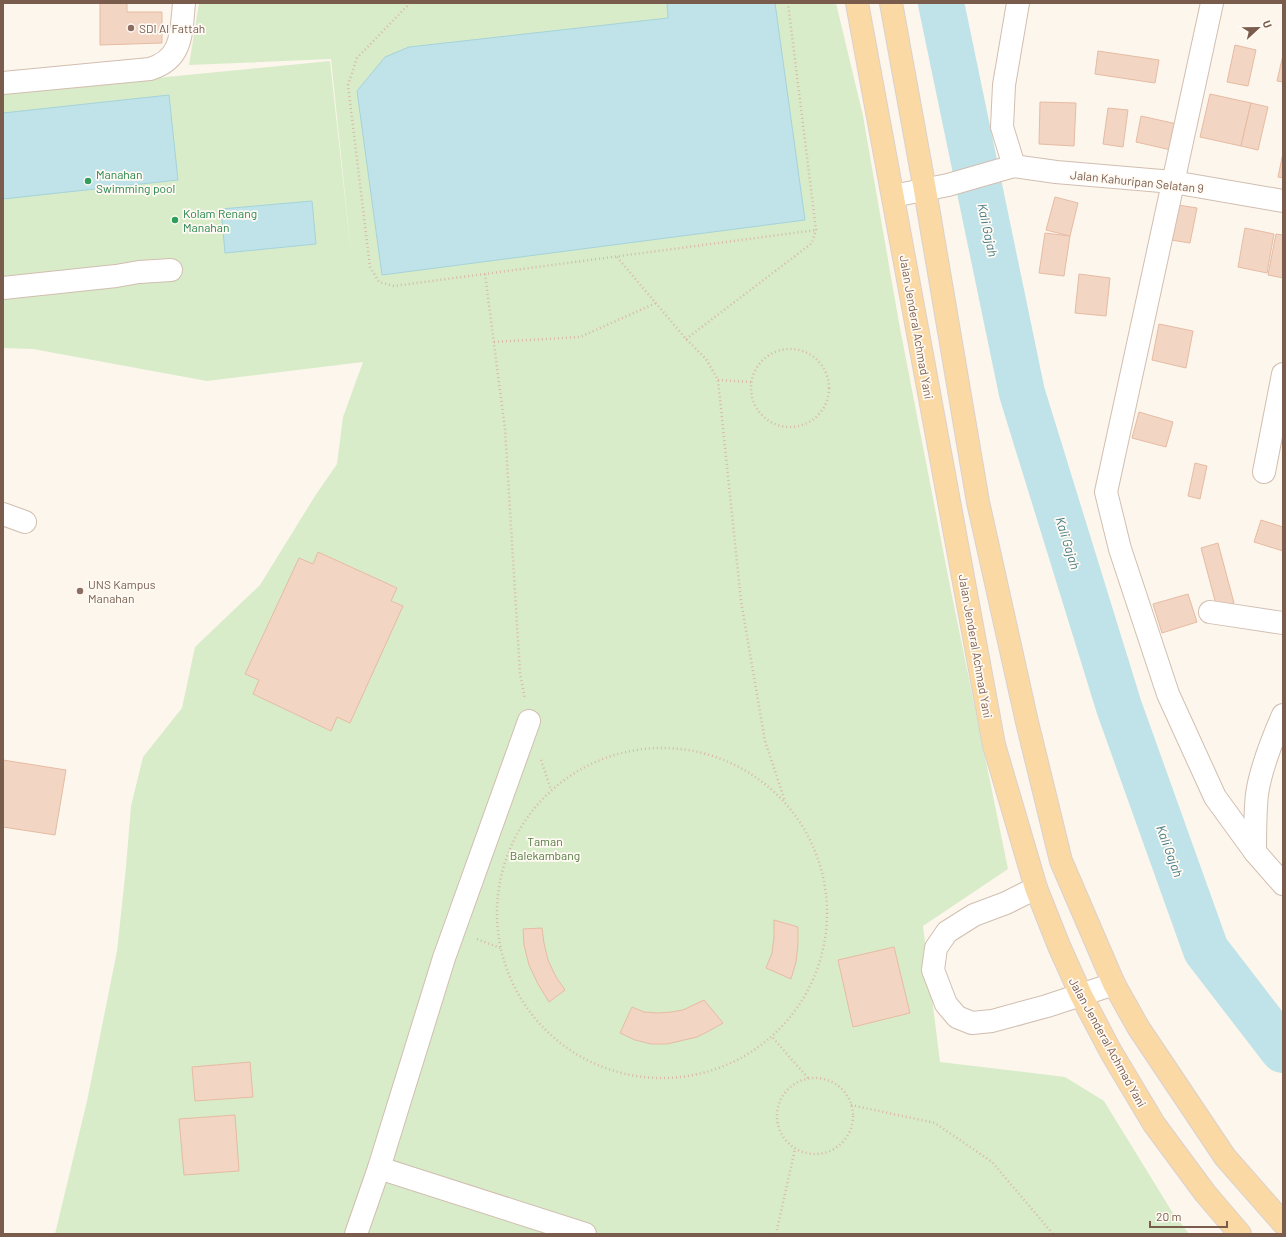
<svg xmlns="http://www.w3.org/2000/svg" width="1286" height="1237" viewBox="0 0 1286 1237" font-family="Barlow,sans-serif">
<rect width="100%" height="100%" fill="#fdf6ec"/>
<!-- green -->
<polygon fill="#d8ecc9" points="199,3 836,3 863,116 899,323 950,586 1008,869 923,926 940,1062 1065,1077 1104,1101 1171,1210 1189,1234 55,1234 87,1101 117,951 126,867 131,806 143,757 182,708 195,647 260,585 315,496 337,464 343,417 363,362 207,381 33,349 3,348 3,93 330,61 352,262 331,59 189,65"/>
<!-- water -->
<g fill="#bfe3e8" stroke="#a5d3da">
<polygon points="667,3 775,3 805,220 382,275 357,91 385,57 409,47 668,18"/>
<polygon points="169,95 178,180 3,199 3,113"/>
<polygon points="312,201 316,244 225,253 221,209"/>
</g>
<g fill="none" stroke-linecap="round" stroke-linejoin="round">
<!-- river -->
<polyline stroke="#bfe3e8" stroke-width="46" points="941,3 1022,393 1119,707 1206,950 1283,1050"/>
</g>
<!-- building -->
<g fill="#f3d5c3" stroke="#e6bba3">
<polygon points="100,3 127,3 127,12 162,12 162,43 100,45"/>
<polygon points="1235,45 1256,50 1248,86 1227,82"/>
<polygon points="1098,51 1159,60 1155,83 1095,74"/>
<polygon points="1283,55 1283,82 1277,81"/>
<polygon points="1210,94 1251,103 1241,146 1200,137"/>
<polygon points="1040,102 1076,103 1074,146 1039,144"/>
<polygon points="1251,103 1268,107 1258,150 1241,146"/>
<polygon points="1108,108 1128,110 1123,147 1103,144"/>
<polygon points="1141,116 1177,124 1171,150 1136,142"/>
<polygon points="1283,153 1283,178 1278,177"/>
<polygon points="1055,197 1078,203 1070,236 1046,230"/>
<polygon points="1178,205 1197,208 1190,243 1171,240"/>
<polygon points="1245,228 1274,234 1267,273 1238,267"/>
<polygon points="1045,233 1070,236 1064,276 1039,273"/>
<polygon points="1276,234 1283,235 1283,278 1268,275"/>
<polygon points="1079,274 1110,278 1106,316 1075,313"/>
<polygon points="1159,324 1193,331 1186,368 1152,360"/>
<polygon points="1139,412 1173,422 1166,447 1132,438"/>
<polygon points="1195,463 1207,466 1200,499 1188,496"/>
<polygon points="1261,520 1283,527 1283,551 1254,542"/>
<polygon points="1218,543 1234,603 1217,608 1201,548"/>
<polygon points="318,552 397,588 391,601 403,606 350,723 337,717 331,731 253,694 259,680 245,674 299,558 313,564"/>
<polygon points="1188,594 1197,622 1162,633 1153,604"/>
<polygon points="3,760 66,770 55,835 3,827"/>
<polygon points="774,920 798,927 798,944 796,962 791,979 766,968 772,953 774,937"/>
<polygon points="542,928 544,943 548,960 556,977 565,990 549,1002 538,984 529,965 524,945 523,929"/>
<polygon points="894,947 910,1013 853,1027 838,960"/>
<polygon points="704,1000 723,1023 709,1031 697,1037 667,1044 651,1044 635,1040 620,1033 632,1007 644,1012 658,1013 671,1012 683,1010"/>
<polygon points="250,1062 253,1097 195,1101 192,1067"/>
<polygon points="235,1115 239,1171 184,1175 179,1119"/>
</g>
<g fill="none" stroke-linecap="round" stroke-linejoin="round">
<!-- minor casing -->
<g stroke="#d1beb0" stroke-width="24">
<g id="minor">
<polyline points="1212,3 1106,492 1120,549 1168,694 1215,797 1255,852 1283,884"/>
<path d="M 3,83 L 150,69 C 183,59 181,33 184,3"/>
<polyline points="1014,166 1002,127 1004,85 1018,3"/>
<polyline points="893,196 948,185 1014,166 1056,172 1173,182 1283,201"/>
<polyline points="3,288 116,276 139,272 171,270"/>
<polyline points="1264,472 1283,374"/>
<polyline points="3,514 25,522"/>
<polyline points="1210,612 1283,623"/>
<path d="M 1255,852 C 1255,833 1255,813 1257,794 C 1261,767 1272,740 1283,715"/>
<polyline points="1036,888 1006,903 974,915 947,932 936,948 933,970 946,1004 957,1017 972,1023 992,1021 1047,1006 1114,984"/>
<polyline points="379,1168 585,1234"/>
<polyline points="356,1234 379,1168 444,958 529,721"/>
</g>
</g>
<!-- major casing -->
<g stroke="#dad1cd" stroke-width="24">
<g id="major">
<polyline points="857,3 994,745 1036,888 1059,946 1081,995 1111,1052 1154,1124 1205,1193 1240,1234"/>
<polyline points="891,3 925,190 978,502 1027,722 1061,861 1114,984 1138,1027 1225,1157 1283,1223"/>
</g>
</g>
<!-- path -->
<g stroke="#d9b8a5" stroke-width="2.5" stroke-dasharray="1 3" stroke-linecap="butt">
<polyline points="410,3 357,58 348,85 370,267 379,282 394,286 816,230"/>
<polyline points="617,257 686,339 706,359 718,380 741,601 765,741 785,801"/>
<polyline points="485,274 505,429 520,673 525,699"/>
<polyline points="686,339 803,250 812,243 816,230 788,3"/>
<polyline points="494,342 580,337 656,303"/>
<circle cx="790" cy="388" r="39"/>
<polyline points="718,380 751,382"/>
<circle cx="662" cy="913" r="165"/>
<polyline points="541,760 551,790"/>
<polyline points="477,939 500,948"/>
<polyline points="773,1038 808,1078"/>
<circle cx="815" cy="1116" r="38"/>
<polyline points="851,1105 935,1123 992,1162 1053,1234"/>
<polyline points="776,1234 795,1149"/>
</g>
<!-- minor -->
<use href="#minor" stroke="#fff" stroke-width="22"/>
<!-- major -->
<use href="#major" stroke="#fbd9a5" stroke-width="22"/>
</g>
<!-- markers -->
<g fill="#8d6e63" stroke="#fffaf3" stroke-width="1.5">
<circle cx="131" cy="28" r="4"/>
<circle cx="80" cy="591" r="4"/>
</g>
<g fill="#2e9e5b" stroke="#fffaf3" stroke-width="1.5">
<circle cx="88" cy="181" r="4"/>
<circle cx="175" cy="220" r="4"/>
</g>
<g text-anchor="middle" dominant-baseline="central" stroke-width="3.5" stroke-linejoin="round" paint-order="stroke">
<!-- education labels -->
<g font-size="12" fill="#785e54" stroke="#fffaf3" text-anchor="start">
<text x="139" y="28">SDI Al Fattah</text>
<text x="88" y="584">UNS Kampus<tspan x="88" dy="14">Manahan</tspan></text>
</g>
<!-- leisure labels -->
<g font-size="12" fill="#27864d" stroke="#fffaf3" text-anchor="start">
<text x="96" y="174">Manahan<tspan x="96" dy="14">Swimming pool</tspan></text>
<text x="183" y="213">Kolam Renang<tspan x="183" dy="14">Manahan</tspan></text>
</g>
<!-- street labels -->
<g font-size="12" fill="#7a5c4d" stroke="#fffaf3">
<text transform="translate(1137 181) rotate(6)">Jalan Kahuripan Selatan 9</text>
<text transform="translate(917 327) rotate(80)">Jalan Jenderal Achmad Yani</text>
<text transform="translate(976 646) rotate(80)">Jalan Jenderal Achmad Yani</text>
<text transform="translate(1108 1042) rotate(61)">Jalan Jenderal Achmad Yani</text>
</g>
<!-- park labels -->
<g font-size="12" fill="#537a41" stroke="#fffaf3">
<text x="545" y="841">Taman<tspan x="545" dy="14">Balekambang</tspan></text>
</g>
<!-- water labels -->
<g font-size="13" font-style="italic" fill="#437c86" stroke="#fffaf3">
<text transform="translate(988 230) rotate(78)">Kali Gajah</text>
<text transform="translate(1068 543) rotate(73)">Kali Gajah</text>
<text transform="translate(1170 851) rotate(70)">Kali Gajah</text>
</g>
</g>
<!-- border -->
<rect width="1286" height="1237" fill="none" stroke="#7a5c4d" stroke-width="8"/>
<!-- north arrow -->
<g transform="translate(1258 28) rotate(68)" stroke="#fffaf3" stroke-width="3" paint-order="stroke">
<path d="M0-3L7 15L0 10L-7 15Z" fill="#7a5c4d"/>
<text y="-6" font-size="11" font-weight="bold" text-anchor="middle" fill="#7a5c4d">U</text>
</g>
<!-- scale -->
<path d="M1150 1221v6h77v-6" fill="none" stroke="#7a5c4d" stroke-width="2"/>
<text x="1156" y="1221" font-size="12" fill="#7a5c4d" stroke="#fffaf3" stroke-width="3" paint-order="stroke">20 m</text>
</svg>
